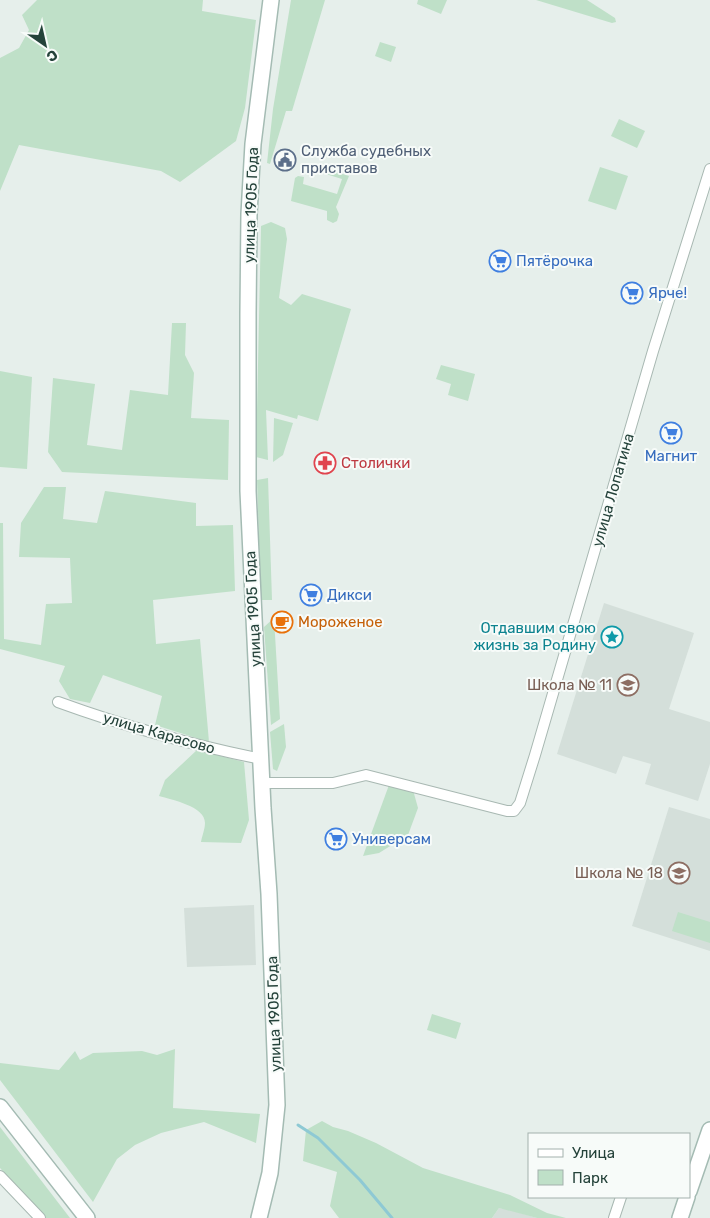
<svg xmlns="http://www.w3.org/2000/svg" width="710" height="1218" viewBox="0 0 710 1218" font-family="Rubik,sans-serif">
<rect width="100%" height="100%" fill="#e6efeb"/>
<!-- built -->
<g fill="#d4dfda">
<polygon points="604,603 694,633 669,709 710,722 710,764 698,801 645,784 651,764 623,756 616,774 557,754"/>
<polygon points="669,807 710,819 710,951 632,926"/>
<polygon points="254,905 256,965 187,967 184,908"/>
<polygon points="499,1208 510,1210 537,1218 492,1218"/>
</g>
<!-- green -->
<g fill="#bfe0c8">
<polygon points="37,0 203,0 202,11 256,20 245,108 236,141 180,182 161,171 19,145 0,191 0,58 19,48 29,30 22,15"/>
<polygon points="291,0 325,0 292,111 286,111 270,164 267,163 273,109"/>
<polygon points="418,0 447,0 441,14 417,4"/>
<polygon points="536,0 587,0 615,18 616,22 612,23"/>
<polygon points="380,42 396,47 391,62 375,56"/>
<polygon points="619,119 645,131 637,148 611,136"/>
<polygon points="318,166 349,176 336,207 339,214 337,221 333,223 327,220 327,211 291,201 295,178 298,176 304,177 303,184 337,194 342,179 316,171"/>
<polygon points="600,167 628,176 616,210 588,201"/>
<polygon points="271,222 285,228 287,239 279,298 291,305 302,294 351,309 318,421 298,415 297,419 266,410 268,460 256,457 261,226"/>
<polygon points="172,323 186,323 185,355 194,373 191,418 229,420 228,480 62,472 48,452 53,378 95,384 87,445 122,450 130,390 168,395"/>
<polygon points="441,365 475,374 468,401 448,395 451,384 436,379"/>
<polygon points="0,371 32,377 27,469 0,467"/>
<polygon points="274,418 293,423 283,455 273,462"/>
<polygon points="268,478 272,600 261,600 257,480"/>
<polygon points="44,487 66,487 63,519 97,523 105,491 196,503 196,526 233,525 235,591 153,600 156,644 200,639 209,742 155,725 162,696 103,675 90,703 70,699 59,681 65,666 0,649 0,523 3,523 4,639 41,645 46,604 72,603 70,558 19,557 21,523"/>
<polygon points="274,618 280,719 271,725 264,627"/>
<polygon points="284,724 286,747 277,771 273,769 270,732"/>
<path d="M 197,750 L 244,762 L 249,820 L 241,843 L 201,842 C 202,836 205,829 205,823 C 205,806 172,800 159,796 L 165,780 Z"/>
<polygon points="389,785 413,790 418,808 408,835 379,853 363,856"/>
<polygon points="678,912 710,922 710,943 672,931"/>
<polygon points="432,1014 461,1023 456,1039 427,1030"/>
<polygon points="175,1049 173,1108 260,1114 256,1143 204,1122 161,1133 135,1145 117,1159 93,1202 0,1080 0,1063 59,1070 75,1051 80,1060 93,1053 142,1051 157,1055"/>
<polygon points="322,1121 333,1127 348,1131 376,1143 423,1168 510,1195 547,1213 566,1218 537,1218 499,1208 492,1218 339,1218 330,1206 337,1172 303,1161 306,1130"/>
<polygon points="0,1127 70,1218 46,1218 0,1168"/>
</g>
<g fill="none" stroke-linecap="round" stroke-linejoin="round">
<!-- stream -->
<polyline stroke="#8ec9d4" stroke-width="3" points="298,1125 318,1138 360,1180 392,1218"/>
<!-- street casing -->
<g stroke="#a8b8b2" stroke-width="12">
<g id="street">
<path d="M 58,702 C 124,726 192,745 261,759"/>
<polyline points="261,783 333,783 366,775 507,811 514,811 520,803 535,755 653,351 710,169"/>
<polyline points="0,1176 40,1218"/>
<polyline points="614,1218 621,1197"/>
</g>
</g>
<!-- secondary casing -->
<g stroke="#a4bbb3" stroke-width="18">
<g id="secondary">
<polyline points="0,1107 87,1218"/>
<polyline points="689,1191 710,1130"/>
<polyline points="259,1218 270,1173 277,1105 269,894 263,808 248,491 248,313 249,214 253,144 271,0"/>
<polyline points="680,1218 687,1197"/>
</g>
</g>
<!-- street -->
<use href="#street" stroke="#fff" stroke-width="10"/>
<!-- secondary -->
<use href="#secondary" stroke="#fff" stroke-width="15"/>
</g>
<!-- icons -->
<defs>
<g id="civic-ring" transform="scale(1.125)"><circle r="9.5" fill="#f7fbf9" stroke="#5c6f8a" stroke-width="1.5"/><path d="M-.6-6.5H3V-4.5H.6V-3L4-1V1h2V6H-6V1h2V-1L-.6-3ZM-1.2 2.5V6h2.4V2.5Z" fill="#5c6f8a"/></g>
<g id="supermarket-ring" transform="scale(1.125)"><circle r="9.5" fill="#f7fbf9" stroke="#3f7fe0" stroke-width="1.5"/><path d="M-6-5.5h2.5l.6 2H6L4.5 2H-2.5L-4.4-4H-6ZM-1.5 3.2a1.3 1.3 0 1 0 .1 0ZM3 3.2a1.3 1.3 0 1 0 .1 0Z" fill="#3f7fe0"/></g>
<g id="pharmacy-ring" transform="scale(1.125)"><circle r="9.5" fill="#f7fbf9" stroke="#e0444e" stroke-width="1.5"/><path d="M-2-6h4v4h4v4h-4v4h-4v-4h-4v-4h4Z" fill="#e0444e"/></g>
<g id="cafe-ring" transform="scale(1.125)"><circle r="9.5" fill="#f7fbf9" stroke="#e8710a" stroke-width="1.5"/><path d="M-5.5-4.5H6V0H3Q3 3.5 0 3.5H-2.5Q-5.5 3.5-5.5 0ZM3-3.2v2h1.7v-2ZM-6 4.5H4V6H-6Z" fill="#e8710a"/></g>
<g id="sight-ring" transform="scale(1.125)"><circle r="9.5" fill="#f7fbf9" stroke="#0f9aa8" stroke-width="1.5"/><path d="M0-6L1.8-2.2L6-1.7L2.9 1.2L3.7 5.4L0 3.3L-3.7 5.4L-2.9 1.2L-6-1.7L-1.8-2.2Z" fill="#0f9aa8"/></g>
<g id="school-ring" transform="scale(1.125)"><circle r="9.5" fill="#f7fbf9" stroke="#8d6e63" stroke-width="1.5"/><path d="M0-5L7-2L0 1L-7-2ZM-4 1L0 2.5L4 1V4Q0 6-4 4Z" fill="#8d6e63"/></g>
</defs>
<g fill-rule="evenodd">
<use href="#civic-ring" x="285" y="160"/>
<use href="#supermarket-ring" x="500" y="261"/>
<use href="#supermarket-ring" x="632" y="293"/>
<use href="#supermarket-ring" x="671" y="433"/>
<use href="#pharmacy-ring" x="325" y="463"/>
<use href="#supermarket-ring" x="311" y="595"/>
<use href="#cafe-ring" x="282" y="622"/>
<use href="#sight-ring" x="612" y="637"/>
<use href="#school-ring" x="628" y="685"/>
<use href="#supermarket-ring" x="336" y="839"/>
<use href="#school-ring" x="679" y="873"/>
</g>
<g text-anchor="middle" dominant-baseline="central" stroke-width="4" stroke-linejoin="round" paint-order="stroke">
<!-- service labels -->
<g font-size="15" fill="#4e5e75" stroke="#f7fbf9" text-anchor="start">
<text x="301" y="151">Служба судебных<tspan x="301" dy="17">приставов</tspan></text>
</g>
<!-- street labels -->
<g font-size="15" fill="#24423a" stroke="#f7fbf9">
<text transform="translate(251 205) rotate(-88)">улица 1905 Года</text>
<text transform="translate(613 490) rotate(-74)">улица Лопатина</text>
<text transform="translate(253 609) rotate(-93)">улица 1905 Года</text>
<text transform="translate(159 733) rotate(16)">улица Карасово</text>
<text transform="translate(274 1014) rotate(-92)">улица 1905 Года</text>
</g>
<!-- shop labels -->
<g font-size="15" fill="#366cbe" stroke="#f7fbf9" text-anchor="start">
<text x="516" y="261">Пятёрочка</text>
<text x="648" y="293">Ярче!</text>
<text x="671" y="456" text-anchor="middle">Магнит</text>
<text x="327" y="595">Дикси</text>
<text x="352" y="839">Универсам</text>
</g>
<!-- health labels -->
<g font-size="15" fill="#be3a42" stroke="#f7fbf9" text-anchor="start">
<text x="341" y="463">Столички</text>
</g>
<!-- food labels -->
<g font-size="15" fill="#c56008" stroke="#f7fbf9" text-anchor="start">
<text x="298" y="622">Мороженое</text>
</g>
<!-- culture labels -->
<g font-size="15" fill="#0d838f" stroke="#f7fbf9" text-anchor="end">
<text x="596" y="628">Отдавшим свою<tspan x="596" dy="17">жизнь за Родину</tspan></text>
</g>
<!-- education labels -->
<g font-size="15" fill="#785e54" stroke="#f7fbf9" text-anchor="end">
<text x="612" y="685">Школа № 11</text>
<text x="663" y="873">Школа № 18</text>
</g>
</g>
<!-- legend -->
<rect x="528" y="1133" width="162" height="65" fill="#f7fbf9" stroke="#a3b1ad"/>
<rect x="538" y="1149" width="25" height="8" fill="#ffffff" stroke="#a3b1ad"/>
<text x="572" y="1158" font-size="15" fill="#24423a">Улица</text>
<rect x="538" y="1170" width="25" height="15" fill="#bfe0c8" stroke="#a3b1ad"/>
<text x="572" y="1183" font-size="15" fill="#24423a">Парк</text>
<!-- north arrow -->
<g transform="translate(45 45) rotate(146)" stroke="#f7fbf9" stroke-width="4" paint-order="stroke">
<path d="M0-4L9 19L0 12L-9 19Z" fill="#24423a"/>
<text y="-8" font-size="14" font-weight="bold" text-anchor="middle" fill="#24423a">С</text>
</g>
</svg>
